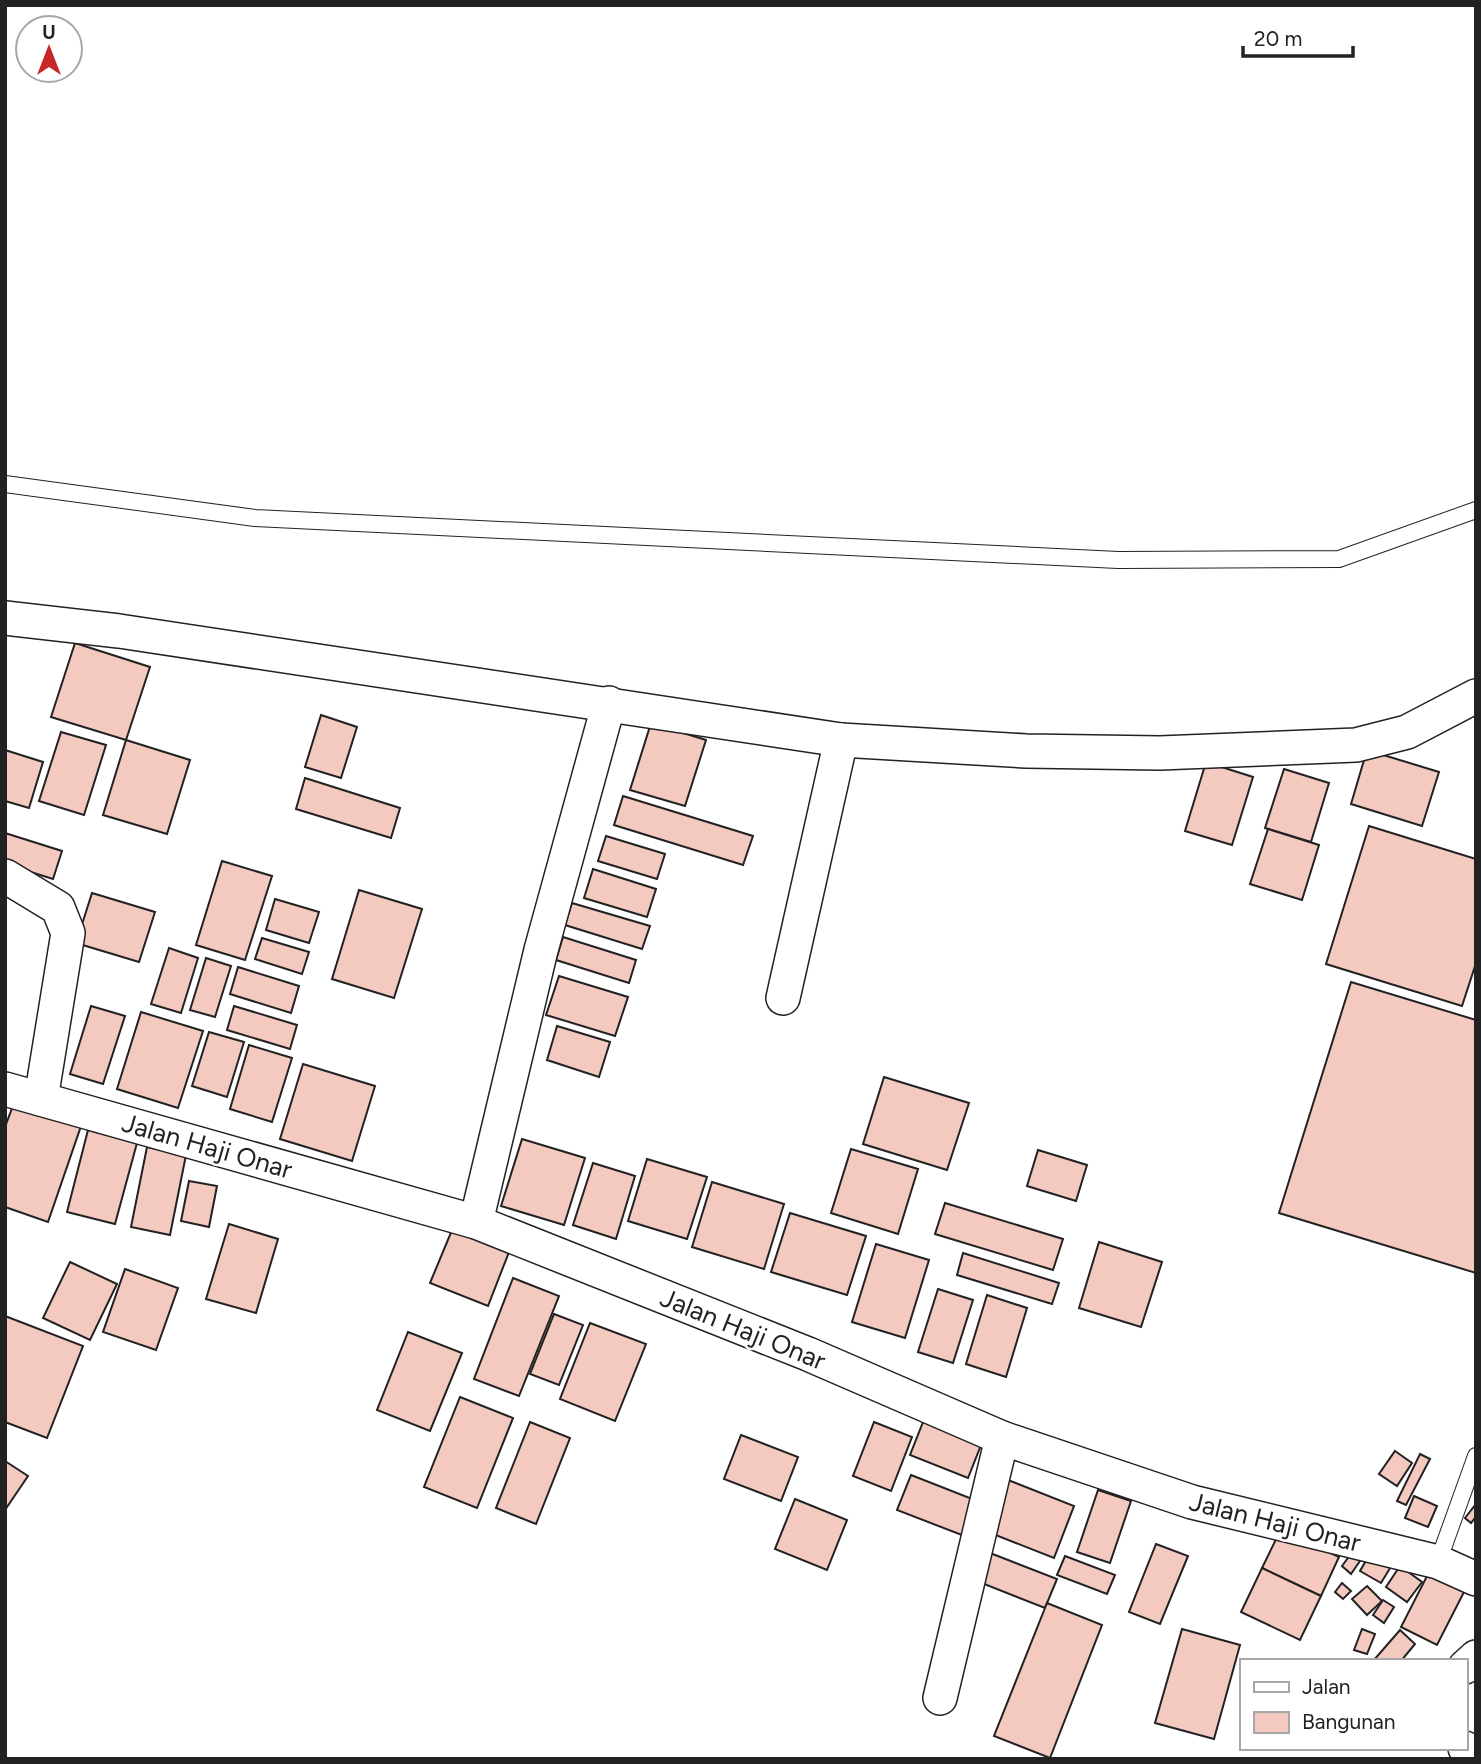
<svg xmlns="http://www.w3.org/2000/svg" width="1481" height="1764" viewBox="0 0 1481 1764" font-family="Figtree,sans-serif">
<rect width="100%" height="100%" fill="#fff"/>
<!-- building -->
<g fill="#f3c9c0" stroke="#222" stroke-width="2">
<polygon points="75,643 150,667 126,740 51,717"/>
<polygon points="321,715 357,727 341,778 305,767"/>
<polygon points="651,723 706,740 685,806 630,790"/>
<polygon points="61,732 106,745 84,815 39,801"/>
<polygon points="126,740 190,760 167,834 103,815"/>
<polygon points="5,750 43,762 29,808 5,801"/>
<polygon points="1367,750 1439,772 1422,826 1351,804"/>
<polygon points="1206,762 1253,777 1232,845 1185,831"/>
<polygon points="1284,769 1329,783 1311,842 1265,828"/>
<polygon points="305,778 400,808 391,838 296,809"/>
<polygon points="623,796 753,836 743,865 614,825"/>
<polygon points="1369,826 1476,859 1476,963 1462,1006 1326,964"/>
<polygon points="1268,829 1319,845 1302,900 1250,884"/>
<polygon points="5,833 62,851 53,879 5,864"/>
<polygon points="606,836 665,854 657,879 598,861"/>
<polygon points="222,861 272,876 245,960 196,945"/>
<polygon points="593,869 656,889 647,917 584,898"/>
<polygon points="359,890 422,909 394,998 332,979"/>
<polygon points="92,893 155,912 139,962 76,943"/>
<polygon points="275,899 319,912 309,943 266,930"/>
<polygon points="572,903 650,926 642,949 565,925"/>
<polygon points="563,937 636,960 629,983 556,960"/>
<polygon points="262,938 309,952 302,974 255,959"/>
<polygon points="169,948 198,958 181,1013 151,1004"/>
<polygon points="206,958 231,966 215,1017 190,1010"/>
<polygon points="238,967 299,986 291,1013 230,994"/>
<polygon points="559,976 628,997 615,1036 546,1015"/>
<polygon points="1351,982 1476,1020 1476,1273 1279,1213"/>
<polygon points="91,1006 125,1016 103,1084 70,1074"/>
<polygon points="234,1006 297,1025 290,1049 227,1030"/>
<polygon points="141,1012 203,1031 178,1108 117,1089"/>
<polygon points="557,1026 610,1042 599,1077 547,1060"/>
<polygon points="209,1032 244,1042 227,1097 192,1086"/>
<polygon points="249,1045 292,1058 272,1122 230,1109"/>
<polygon points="303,1064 375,1086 352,1161 280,1139"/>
<polygon points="884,1077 969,1103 947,1170 863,1144"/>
<polygon points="14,1103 81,1126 48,1222 5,1207 5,1127"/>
<polygon points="88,1130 137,1143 115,1224 67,1212"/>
<polygon points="522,1139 585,1158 564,1225 501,1206"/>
<polygon points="147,1147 186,1155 170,1235 131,1227"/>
<polygon points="851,1149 918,1169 898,1234 831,1213"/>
<polygon points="1038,1150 1087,1165 1076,1201 1027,1186"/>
<polygon points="647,1159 707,1177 687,1239 628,1221"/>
<polygon points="593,1163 635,1176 616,1239 573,1225"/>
<polygon points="189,1181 217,1186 209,1227 181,1221"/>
<polygon points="712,1182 784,1204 764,1269 692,1247"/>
<polygon points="945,1203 1063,1239 1053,1270 935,1234"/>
<polygon points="790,1213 866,1236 847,1295 771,1272"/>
<polygon points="229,1224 278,1239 256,1313 206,1299"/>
<polygon points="452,1230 509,1252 488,1306 430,1283"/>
<polygon points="1099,1242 1162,1262 1141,1327 1079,1308"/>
<polygon points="876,1244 929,1260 905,1338 852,1322"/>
<polygon points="963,1253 1059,1283 1052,1304 957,1275"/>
<polygon points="70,1262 117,1284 90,1340 43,1318"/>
<polygon points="125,1269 178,1288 156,1350 103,1332"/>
<polygon points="513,1278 559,1296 519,1396 474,1379"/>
<polygon points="938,1289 973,1300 953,1363 918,1352"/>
<polygon points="987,1295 1027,1308 1006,1377 966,1364"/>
<polygon points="554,1314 583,1325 559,1385 530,1374"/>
<polygon points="5,1316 83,1346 47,1438 5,1422"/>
<polygon points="590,1323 646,1344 615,1421 560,1399"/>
<polygon points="408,1332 462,1353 430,1431 377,1410"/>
<polygon points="460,1397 513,1418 477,1508 424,1487"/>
<polygon points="925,1417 983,1440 968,1478 910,1455"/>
<polygon points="530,1422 570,1438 536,1524 496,1508"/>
<polygon points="874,1422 912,1437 891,1491 853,1476"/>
<polygon points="741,1435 798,1457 781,1501 724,1479"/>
<polygon points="1395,1451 1412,1463 1397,1486 1379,1474"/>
<polygon points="1420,1454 1430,1459 1406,1505 1397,1501"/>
<polygon points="5,1461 28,1476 5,1510"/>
<polygon points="911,1475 980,1502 967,1537 897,1510"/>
<polygon points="1008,1480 1074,1506 1054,1558 988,1532"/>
<polygon points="1098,1490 1131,1501 1110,1563 1077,1552"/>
<polygon points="1414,1496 1437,1506 1428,1527 1405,1518"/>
<polygon points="795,1499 847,1520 827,1570 775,1549"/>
<polygon points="1476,1504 1476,1517 1471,1523 1465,1518"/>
<polygon points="1281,1529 1339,1557 1321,1596 1262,1568"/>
<polygon points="1156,1544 1188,1556 1160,1624 1129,1612"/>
<polygon points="1374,1547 1395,1560 1381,1583 1360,1571"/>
<polygon points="985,1551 1057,1579 1045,1608 974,1580"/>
<polygon points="1353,1551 1362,1558 1351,1574 1342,1566"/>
<polygon points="1065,1556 1115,1575 1107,1594 1057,1575"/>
<polygon points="1400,1566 1422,1582 1407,1602 1386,1587"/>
<polygon points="1262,1568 1321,1596 1300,1640 1241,1612"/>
<polygon points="1428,1574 1464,1592 1437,1645 1401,1627"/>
<polygon points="1342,1583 1351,1591 1343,1599 1335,1592"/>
<polygon points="1367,1586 1382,1601 1367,1615 1352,1599"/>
<polygon points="1383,1600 1394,1607 1384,1623 1373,1615"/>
<polygon points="1047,1603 1102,1625 1050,1758 994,1736"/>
<polygon points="1182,1629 1240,1645 1214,1739 1155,1723"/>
<polygon points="1362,1629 1375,1634 1367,1654 1354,1650"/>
<polygon points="1400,1630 1415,1644 1401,1661 1373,1661"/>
</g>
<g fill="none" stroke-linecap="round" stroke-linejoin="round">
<!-- service casing -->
<g stroke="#222" stroke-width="18">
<g id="service">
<polyline points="5,484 255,518 1118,560 1339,559 1476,510"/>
<polyline points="1438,1562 1476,1456"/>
</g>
</g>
<!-- minor casing -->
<g stroke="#222" stroke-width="36">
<g id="minor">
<polyline points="5,618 119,631 841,740 1026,751 1160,753 1356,745 1407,732 1476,696"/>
<polyline points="5,876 58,908 68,933 41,1099"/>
<polyline points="783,998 841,740"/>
<polyline points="5,1089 476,1222 808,1354 1002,1438 1192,1502 1438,1562 1476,1579"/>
<polyline points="476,1222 541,950 609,703"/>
<polyline points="1465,1667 1476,1657"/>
<polyline points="940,1698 1002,1438"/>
<polyline points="1465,1748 1473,1759"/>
</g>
</g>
<!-- service -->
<use href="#service" stroke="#fff" stroke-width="16"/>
<!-- minor -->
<use href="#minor" stroke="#fff" stroke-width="33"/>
</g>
<g text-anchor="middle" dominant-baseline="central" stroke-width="5" stroke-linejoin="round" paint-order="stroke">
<!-- street labels -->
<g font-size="26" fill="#222" stroke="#fff">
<text transform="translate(207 1146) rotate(16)">Jalan Haji Onar</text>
<text transform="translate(743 1329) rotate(22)">Jalan Haji Onar</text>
<text transform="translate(1275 1522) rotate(14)">Jalan Haji Onar</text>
</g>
</g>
<!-- border -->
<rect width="1481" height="1764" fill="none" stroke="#222222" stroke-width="14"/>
<!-- legend -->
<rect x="1240" y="1659" width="228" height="91" fill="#ffffff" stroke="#a7a7a7" stroke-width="2"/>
<rect x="1254" y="1682" width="35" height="10" fill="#ffffff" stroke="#a7a7a7" stroke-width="2"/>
<text x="1302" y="1694" font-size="21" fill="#222222">Jalan</text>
<rect x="1254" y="1712" width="35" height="21" fill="#f3c9c0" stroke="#a7a7a7" stroke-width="2"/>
<text x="1302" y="1729" font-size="21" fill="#222222">Bangunan</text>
<!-- north arrow -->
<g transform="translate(49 49)"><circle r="33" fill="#ffffff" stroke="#a7a7a7" stroke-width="2"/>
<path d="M0-5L12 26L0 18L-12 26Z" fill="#c62828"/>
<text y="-10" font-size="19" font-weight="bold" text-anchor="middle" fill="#222222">U</text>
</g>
<!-- scale -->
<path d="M1243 46v10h110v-10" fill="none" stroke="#222222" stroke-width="3.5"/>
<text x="1254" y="46" font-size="21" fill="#222222" stroke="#ffffff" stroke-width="5" paint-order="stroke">20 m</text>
</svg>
